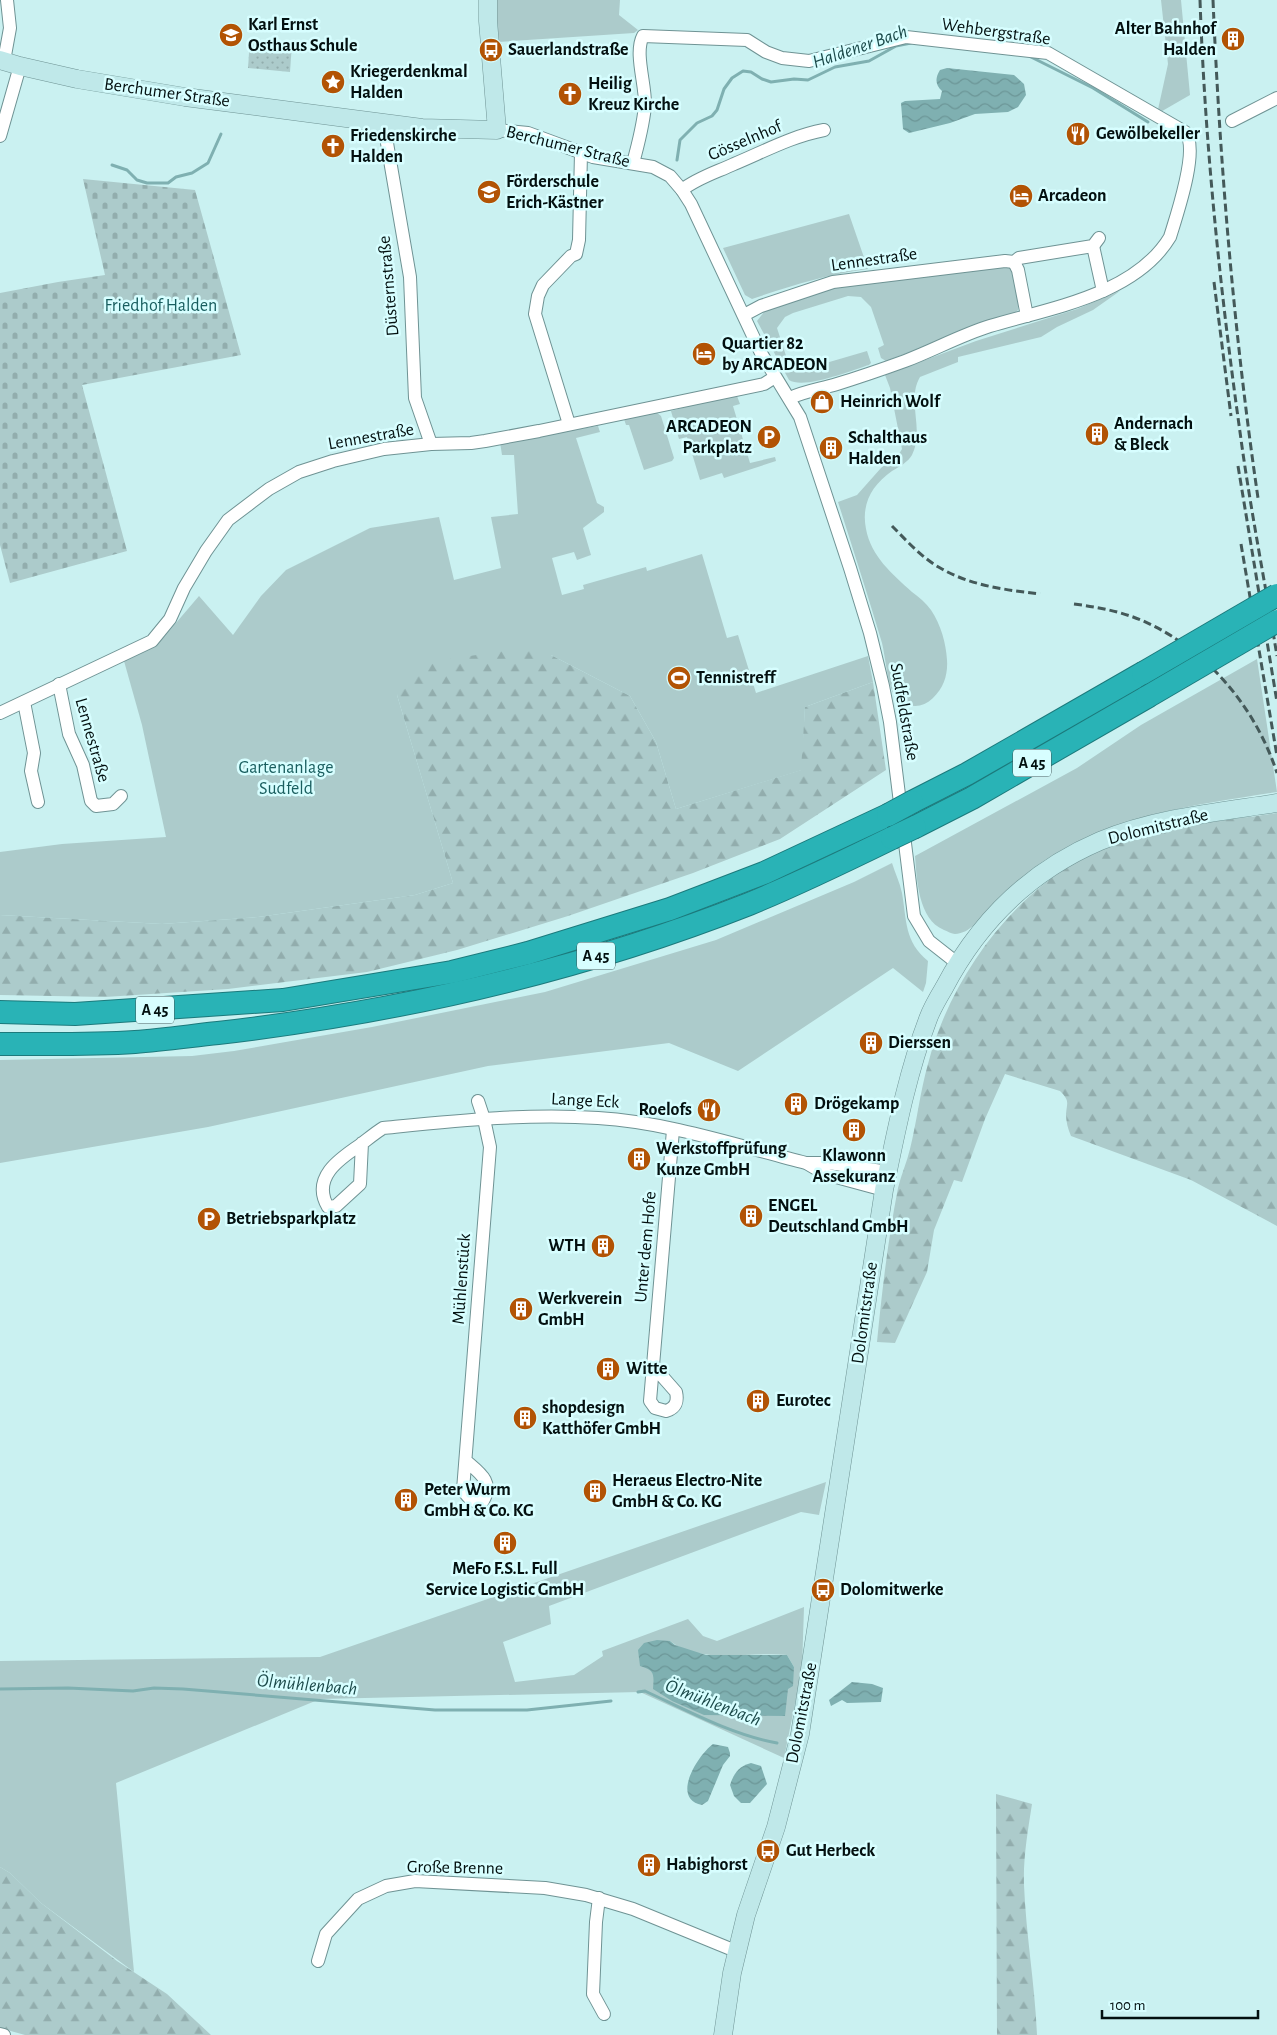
<svg xmlns="http://www.w3.org/2000/svg" width="1277" height="2035" viewBox="0 0 1277 2035" font-family="'Alegreya Sans',sans-serif">
<defs>
<pattern id="forest-firs" width="22" height="20" patternUnits="userSpaceOnUse" patternTransform="scale(1.25)"><rect width="22" height="20" fill="#accbcb"/><path d="M5 1l3.5 6h-7zM16 11l3.5 6h-7z" fill="#92adad"/></pattern>
<pattern id="cemetery-stones" width="16" height="16" patternUnits="userSpaceOnUse" patternTransform="scale(1.25)"><rect width="16" height="16" fill="#accbcb"/><path d="M2 7V4a2 2 0 0 1 4 0v3zM10 15v-3a2 2 0 0 1 4 0v3z" fill="#92adad"/></pattern>
<pattern id="park-dots" width="8" height="8" patternUnits="userSpaceOnUse" patternTransform="scale(1.25)"><rect width="8" height="8" fill="#accbcb"/><path d="M2 2h.1M6 6h.1" fill="none" stroke="#92adad" stroke-width="1.8" stroke-linecap="round"/></pattern>
<pattern id="water-waves" width="16" height="10" patternUnits="userSpaceOnUse" patternTransform="scale(1.25)"><rect width="16" height="10" fill="#7fb0b1"/><path d="M0 5q4-4 8 0t8 0" fill="none" stroke="#6c9697"/></pattern>
</defs>
<rect width="100%" height="100%" fill="#caf1f1"/>
<!-- green -->
<g fill="#accbcb" fill-rule="evenodd">
<polygon points="492,0 620,0 619,15 638,30 634,33 498,42"/>
<polygon points="1161,0 1181,0 1190,95 1157,114 1168,64"/>
<path d="M 849,214 L 868,269 C 828,274 790,286 752,299 L 745,295 L 723,248 Z"/>
<path d="M 1007,265 C 1017,274 1018,297 1018,310 L 1014,314 L 886,361 L 881,358 L 878,348 L 884,345 L 871,307 L 861,297 L 848,296 L 793,313 L 785,317 L 777,328 L 788,362 L 802,370 L 867,351 L 871,363 L 869,365 C 852,370 804,390 789,380 L 757,321 L 764,312 L 782,304 L 844,285 Z"/>
<path d="M 1120,291 L 1093,310 L 1057,327 L 1041,337 L 958,357 L 958,362 L 920,377 C 906,401 925,429 912,455 C 908,462 899,467 892,471 C 872,485 861,504 866,529 C 871,556 892,574 912,592 C 919,597 926,603 931,610 C 941,625 946,643 947,660 C 948,674 944,688 933,698 C 921,710 904,708 894,694 C 888,686 885,655 882,643 C 868,596 853,549 838,502 L 857,495 L 881,468 L 899,454 L 902,449 L 890,388 L 885,375 L 976,341 L 1077,309 Z"/>
<polygon points="737,396 740,404 733,406 750,463 775,457 776,461 724,478 722,473 700,480 687,437 679,439 671,411 703,402"/>
<polygon points="656,412 661,416 674,458 672,461 644,470 629,425 626,425 624,419"/>
<polygon points="598,426 600,432 576,438 597,503 604,507 604,512 583,528 591,555 577,560 574,552 552,558 562,595 584,589 583,585 646,567 647,571 702,554 727,638 738,635 756,693 868,656 873,682 805,707 802,770 676,809 656,742 630,696 551,655 397,695 453,883 415,895 258,917 162,924 0,915 0,852 62,844 166,837 142,725 124,661 153,647 164,637 199,596 233,635 261,596 286,570 370,528 439,517 454,580 501,568 491,517 518,514 514,455 502,455 500,442"/>
<path d="M 1257,659 L 1277,792 C 1196,805 1116,814 1045,860 C 1025,873 1008,891 991,907 C 983,915 975,926 966,931 C 963,932 958,934 955,934 C 952,934 947,931 944,930 C 918,919 917,880 915,856 L 1077,768 L 1141,725 Z"/>
<path d="M 892,863 C 895,873 900,883 902,893 C 907,921 904,941 928,961 L 926,983 L 923,992 L 893,968 L 738,1071 L 669,1043 L 488,1066 L 208,1127 L 0,1163 L 0,1060 L 192,1056 L 234,1051 L 372,1027 L 545,992 L 716,940 L 854,882 Z"/>
<path d="M 826,1482 L 819,1515 L 801,1512 L 549,1606 L 551,1624 L 503,1642 L 515,1682 L 574,1675 L 603,1656 L 602,1651 L 688,1619 L 703,1636 L 717,1641 L 804,1607 L 802,1669 L 784,1758 L 640,1692 L 320,1699 L 116,1783 L 134,1972 L 41,1903 L 10,1873 L 0,1867 L 0,1661 L 320,1657 ZM 670,1641 C 700,1665 751,1651 787,1655 L 794,1667 L 788,1689 L 672,1701 L 649,1668 Z"/>
</g>
<!-- forest -->
<g fill="url(#forest-firs)">
<polygon points="523,648 551,655 630,696 656,742 676,809 801,770 805,707 873,682 886,770 780,839 693,873 568,916 457,950 367,972 228,989 105,997 0,995 0,915 162,924 258,917 415,895 453,883 397,695 416,664"/>
<path d="M 1277,813 L 1277,1226 L 1191,1180 L 1071,1136 C 1068,1129 1066,1122 1066,1114 C 1067,1102 1070,1101 1060,1091 L 1005,1074 L 985,1119 L 962,1182 L 954,1180 L 934,1230 L 927,1272 L 895,1343 L 877,1342 C 882,1291 888,1239 898,1188 C 901,1175 907,1162 910,1149 C 917,1121 920,1092 928,1064 C 952,969 1029,870 1124,840 C 1173,824 1227,821 1277,813 Z"/>
<path d="M 996,1794 L 1032,1804 C 1028,1830 1023,1858 1024,1885 C 1026,1935 1035,1985 1037,2035 L 997,2035 Z"/>
<polygon points="0,1867 10,1873 41,1903 117,1961 167,1994 211,2035 25,2035 0,2028"/>
</g>
<!-- cemetery -->
<polygon fill="url(#cemetery-stones)" points="83,179 195,190 241,355 82,385 127,551 10,583 0,545 0,293 58,282 105,275"/>
<!-- park -->
<polygon fill="url(#park-dots)" points="250,39 292,43 290,72 248,68"/>
<!-- water -->
<g fill="url(#water-waves)">
<path d="M 947,68 L 1014,75 L 1024,84 L 1026,95 L 1018,107 L 1008,112 L 975,114 L 950,123 L 909,133 L 903,129 L 901,103 L 905,101 L 940,99 L 942,91 C 935,85 935,78 940,70 Z"/>
<path d="M 657,1640 L 670,1641 L 675,1645 L 706,1655 L 787,1655 L 794,1667 L 793,1686 L 788,1689 L 785,1716 L 704,1715 L 672,1701 L 653,1689 C 654,1675 655,1670 640,1666 L 638,1650 L 644,1643 Z"/>
<polygon points="852,1682 872,1684 883,1688 881,1702 847,1703 842,1700 831,1706 829,1700"/>
<path d="M 713,1744 L 728,1747 L 730,1753 L 730,1756 L 723,1765 L 708,1801 L 702,1805 C 670,1799 698,1755 713,1744 Z"/>
<path d="M 751,1763 L 761,1766 L 767,1784 L 750,1803 L 741,1803 L 734,1796 L 730,1785 C 734,1773 738,1767 751,1763 Z"/>
</g>
<g fill="none" stroke-linecap="round" stroke-linejoin="round">
<!-- stream -->
<g stroke="#7fb0b1" stroke-width="3">
<polyline points="1031,57 1093,88 1148,122"/>
<polyline points="677,160 680,140 697,123 712,116 717,110 724,89 732,78 743,71 751,72 762,79 771,82 794,79 808,80 835,67 869,61 896,46 911,43"/>
<polyline points="112,165 127,170 137,180 147,183 168,183 176,177 192,173 208,163 221,134"/>
<polyline points="0,1689 68,1688 133,1691 154,1688 183,1689 435,1710 527,1710 611,1701"/>
<path d="M 638,1692 L 645,1691 C 686,1710 732,1735 777,1743"/>
</g>
<!-- street casing -->
<g stroke="#6f9394" stroke-width="14">
<g id="street">
<polyline points="4,61 10,28 7,0"/>
<polyline points="1232,121 1277,98"/>
<polyline points="388,123 387,143 410,277 415,398 431,444"/>
<polyline points="497,130 528,133 593,157 653,167 670,176 682,190 691,204 761,353 800,417 850,568 870,633 883,686 890,722 914,916 929,941 957,963"/>
<polyline points="0,136 20,66"/>
<path d="M 633,163 C 638,145 643,125 645,106 C 646,85 634,53 643,36 L 747,40 L 766,52 L 782,58 L 809,61 L 906,37 L 1048,53 L 1185,132 C 1200,148 1176,217 1170,237 C 1135,295 1050,308 990,326 C 961,335 934,350 905,361 C 883,369 860,377 837,384 C 821,389 805,391 790,398"/>
<path d="M 682,190 C 697,178 717,172 734,164 C 763,152 792,136 824,130"/>
<polyline points="1093,246 1103,291"/>
<polyline points="1014,262 1018,270 1027,316"/>
<polyline points="744,315 761,306 833,282 1005,261 1014,262 1019,258 1093,246 1099,238"/>
<polyline points="569,424 535,314 538,296 543,285 571,256 576,254 579,240 581,153"/>
<polyline points="59,684 69,734 83,765 91,801 96,806 113,804 121,796"/>
<polyline points="24,702 34,753 31,771 38,802"/>
<polyline points="0,713 152,641 170,619 184,588 206,551 228,520 269,489 299,472 333,461 384,449 431,444 471,443 485,441 539,431 764,384 775,377"/>
<path d="M 362,1143 L 360,1184 L 336,1206 L 328,1207 C 311,1178 339,1159 360,1145 C 368,1139 375,1133 383,1128 C 454,1121 527,1113 598,1118 C 667,1122 739,1146 806,1163 L 829,1163 L 888,1172"/>
<polyline points="808,1164 825,1174 884,1190"/>
<path d="M 654,1367 L 676,1392 C 678,1401 676,1408 666,1411 L 655,1408 L 650,1401 L 673,1130"/>
<path d="M 466,1461 C 480,1473 494,1482 483,1501 C 472,1503 469,1499 463,1490 L 490,1147 L 484,1119 L 478,1101"/>
<polyline points="599,1898 596,1922 593,1994 604,2014"/>
<polyline points="318,1961 326,1934 358,1899 386,1886 415,1881 545,1888 586,1895 633,1909 738,1952"/>
<polyline points="0,2034 4,2035"/>
</g>
</g>
<!-- secondary casing -->
<g stroke="#6f9394" stroke-width="19">
<g id="secondary">
<polyline points="0,60 20,66 77,79 185,97 422,128 497,130 488,21 488,0"/>
<path d="M 723,2035 L 732,1973 L 746,1915 L 776,1827 L 800,1734 L 884,1190 C 896,1132 907,1074 928,1019 C 932,1008 938,998 944,988 C 979,921 1030,871 1100,841 C 1155,818 1218,812 1277,803"/>
</g>
</g>
<!-- highway casing -->
<g stroke="#1c7a7c" stroke-width="24">
<g id="highway">
<polyline points="912,802 967,774 1143,673"/>
<polyline points="915,827 972,798 1147,697"/>
<polyline points="0,1012 75,1014 283,1000 452,972 528,953 670,909 764,873 888,815"/>
<path d="M 0,1044 C 45,1044 90,1045 135,1042 C 162,1040 190,1036 218,1033 C 399,1012 579,971 749,904 C 798,884 845,861 892,838"/>
</g>
</g>
<!-- street -->
<use href="#street" stroke="#fff" stroke-width="12"/>
<!-- secondary -->
<use href="#secondary" stroke="#bfe8e9" stroke-width="18"/>
<!-- highway -->
<use href="#highway" stroke="#29b3b6" stroke-width="22"/>
<!-- rail -->
<g stroke="#445959" stroke-width="3" stroke-dasharray="8 4" stroke-linecap="butt">
<path d="M 1200,0 C 1205,144 1220,289 1240,432 C 1250,507 1265,582 1277,656"/>
<path d="M 1213,0 C 1220,166 1234,334 1258,498"/>
<polyline points="1214,282 1231,416"/>
<polyline points="1238,466 1277,702"/>
<path d="M 892,526 C 907,541 923,559 942,569 C 972,586 1007,590 1040,594"/>
<polyline points="1241,544 1277,756"/>
<path d="M 1074,604 C 1097,607 1119,611 1141,620 C 1206,648 1255,706 1277,773"/>
</g>
<!-- highway-bridge casing -->
<g stroke="#1c7a7c" stroke-width="24" stroke-linecap="butt">
<g id="highway-bridge">
<polyline points="1143,673 1277,595"/>
<polyline points="1147,697 1277,621"/>
<polyline points="888,815 912,802"/>
<polyline points="892,838 915,827"/>
</g>
</g>
<!-- highway-bridge -->
<use href="#highway-bridge" stroke="#29b3b6" stroke-width="22"/>
</g>
<!-- icons -->
<defs>
<g id="school-disc" transform="scale(1.25)"><circle r="9.5" fill="#b25304" stroke="#d7feff"/><path d="M0-5L7-2L0 1L-7-2ZM-4 1L0 2.5L4 1V4Q0 6-4 4Z" fill="#fff"/></g>
<g id="building-disc" transform="scale(1.25)"><circle r="9.5" fill="#b25304" stroke="#d7feff"/><path d="M-4-6H4V6H1V3H-1V6H-4ZM-2.5-4.3h1.7v1.8h-1.7ZM.8-4.3h1.7v1.8H.8ZM-2.5-1h1.7V.8h-1.7ZM.8-1h1.7V.8H.8Z" fill="#fff"/></g>
<g id="bus-disc" transform="scale(1.25)"><circle r="9.5" fill="#b25304" stroke="#d7feff"/><path d="M-5-6H5V4H4V6H2V4H-2V6H-4V4H-5ZM-3.5-4V0h7V-4ZM-3.5 1.2v1.5H-2V1.2ZM2 1.2v1.5H3.5V1.2Z" fill="#fff"/></g>
<g id="sight-disc" transform="scale(1.25)"><circle r="9.5" fill="#b25304" stroke="#d7feff"/><path d="M0-6L1.8-2.2L6-1.7L2.9 1.2L3.7 5.4L0 3.3L-3.7 5.4L-2.9 1.2L-6-1.7L-1.8-2.2Z" fill="#fff"/></g>
<g id="church-disc" transform="scale(1.25)"><circle r="9.5" fill="#b25304" stroke="#d7feff"/><path d="M-1.2-6h2.4v3.5h3.3v2.4h-3.3V6h-2.4V-.1h-3.3v-2.4h3.3Z" fill="#fff"/></g>
<g id="restaurant-disc" transform="scale(1.25)"><circle r="9.5" fill="#b25304" stroke="#d7feff"/><path d="M-5-6h1v4h1v-4h1v4h1v-4h1v5L-1.5 .5V6h-2V.5L-5-1ZM5-6V6H3V1.5H1.5Q1.5-4 5-6Z" fill="#fff"/></g>
<g id="hotel-disc" transform="scale(1.25)"><circle r="9.5" fill="#b25304" stroke="#d7feff"/><path d="M-6-4.5h1.5V1H6V5H4.5V3h-9V5H-6ZM-4 0a1.8 1.8 0 1 1 3.6 0ZM.5 0V-2.5h3Q6-2.5 6 0Z" fill="#fff"/></g>
<g id="shop-disc" transform="scale(1.25)"><circle r="9.5" fill="#b25304" stroke="#d7feff"/><path d="M-5-2.5h2.3a2.7 3.5 0 0 1 5.4 0H5L5.5 6h-11ZM-1.5-2.5h3a1.5 2.3 0 0 0-3 0Z" fill="#fff"/></g>
<g id="parking-disc" transform="scale(1.25)"><circle r="9.5" fill="#b25304" stroke="#d7feff"/><path d="M-3.5-5.5H1a3.5 3.5 0 0 1 0 7H-1V5.5H-3.5ZM-1-3.4V-.6H.8a1.4 1.4 0 0 0 0-2.8Z" fill="#fff"/></g>
<g id="stadium-disc" transform="scale(1.25)"><circle r="9.5" fill="#b25304" stroke="#d7feff"/><path d="M0-5a6.5 5 0 1 0 0 10a6.5 5 0 1 0 0-10ZM-3.5-1.8h7v3.6h-7Z" fill="#fff"/></g>
</defs>
<g fill-rule="evenodd">
<use href="#school-disc" x="231" y="35"/>
<use href="#building-disc" x="1233" y="39"/>
<use href="#bus-disc" x="491" y="50"/>
<use href="#sight-disc" x="333" y="82"/>
<use href="#church-disc" x="570" y="94"/>
<use href="#restaurant-disc" x="1078" y="134"/>
<use href="#church-disc" x="333" y="146"/>
<use href="#school-disc" x="489" y="192"/>
<use href="#hotel-disc" x="1021" y="196"/>
<use href="#hotel-disc" x="704" y="354"/>
<use href="#shop-disc" x="822" y="402"/>
<use href="#building-disc" x="1097" y="434"/>
<use href="#parking-disc" x="769" y="437"/>
<use href="#building-disc" x="831" y="448"/>
<use href="#stadium-disc" x="679" y="678"/>
<use href="#building-disc" x="871" y="1043"/>
<use href="#building-disc" x="796" y="1104"/>
<use href="#restaurant-disc" x="709" y="1110"/>
<use href="#building-disc" x="854" y="1130"/>
<use href="#building-disc" x="639" y="1159"/>
<use href="#building-disc" x="751" y="1216"/>
<use href="#parking-disc" x="209" y="1219"/>
<use href="#building-disc" x="603" y="1246"/>
<use href="#building-disc" x="521" y="1309"/>
<use href="#building-disc" x="608" y="1369"/>
<use href="#building-disc" x="758" y="1401"/>
<use href="#building-disc" x="525" y="1418"/>
<use href="#building-disc" x="595" y="1491"/>
<use href="#building-disc" x="406" y="1500"/>
<use href="#building-disc" x="505" y="1543"/>
<use href="#bus-disc" x="823" y="1590"/>
<use href="#bus-disc" x="768" y="1851"/>
<use href="#building-disc" x="649" y="1865"/>
</g>
<g text-anchor="middle" dominant-baseline="central" stroke-width="5" stroke-linejoin="round" paint-order="stroke">
<!-- shield labels -->
<g fill="#d7feff" stroke="#435758" stroke-width="1">
<rect x="1013" y="749.5" width="38" height="27" rx="4"/>
<rect x="577" y="942.5" width="38" height="27" rx="4"/>
<rect x="136" y="996.5" width="38" height="27" rx="4"/>
</g>
<g font-size="16" font-weight="bold" fill="#031010">
<text x="1032" y="763">A 45</text>
<text x="596" y="956">A 45</text>
<text x="155" y="1010">A 45</text>
</g>
<!-- poi labels -->
<g font-size="18" font-weight="bold" fill="#031010" stroke="#d7feff" text-anchor="start">
<text x="248" y="25">Karl Ernst<tspan x="248" dy="21">Osthaus Schule</tspan></text>
<text x="1216" y="29" text-anchor="end">Alter Bahnhof<tspan x="1216" dy="21">Halden</tspan></text>
<text x="508" y="50">Sauerlandstraße</text>
<text x="350" y="72">Kriegerdenkmal<tspan x="350" dy="21">Halden</tspan></text>
<text x="588" y="84">Heilig<tspan x="588" dy="21">Kreuz Kirche</tspan></text>
<text x="1096" y="134">Gewölbekeller</text>
<text x="350" y="136">Friedenskirche<tspan x="350" dy="21">Halden</tspan></text>
<text x="506" y="182">Förderschule<tspan x="506" dy="21">Erich-Kästner</tspan></text>
<text x="1038" y="196">Arcadeon</text>
<text x="722" y="344">Quartier 82<tspan x="722" dy="21">by ARCADEON</tspan></text>
<text x="840" y="402">Heinrich Wolf</text>
<text x="1114" y="424">Andernach<tspan x="1114" dy="21">&amp; Bleck</tspan></text>
<text x="752" y="427" text-anchor="end">ARCADEON<tspan x="752" dy="21">Parkplatz</tspan></text>
<text x="848" y="438">Schalthaus<tspan x="848" dy="21">Halden</tspan></text>
<text x="696" y="678">Tennistreff</text>
<text x="888" y="1043">Dierssen</text>
<text x="814" y="1104">Drögekamp</text>
<text x="692" y="1110" text-anchor="end">Roelofs</text>
<text x="656" y="1149">Werkstoffprüfung<tspan x="656" dy="21">Kunze GmbH</tspan></text>
<text x="854" y="1156" text-anchor="middle">Klawonn<tspan x="854" dy="21">Assekuranz</tspan></text>
<text x="768" y="1206">ENGEL<tspan x="768" dy="21">Deutschland GmbH</tspan></text>
<text x="226" y="1219">Betriebsparkplatz</text>
<text x="586" y="1246" text-anchor="end">WTH</text>
<text x="538" y="1299">Werkverein<tspan x="538" dy="21">GmbH</tspan></text>
<text x="626" y="1369">Witte</text>
<text x="776" y="1401">Eurotec</text>
<text x="542" y="1408">shopdesign<tspan x="542" dy="21">Katthöfer GmbH</tspan></text>
<text x="612" y="1481">Heraeus Electro-Nite<tspan x="612" dy="21">GmbH &amp; Co. KG</tspan></text>
<text x="424" y="1490">Peter Wurm<tspan x="424" dy="21">GmbH &amp; Co. KG</tspan></text>
<text x="505" y="1569" text-anchor="middle">MeFo F.S.L. Full<tspan x="505" dy="21">Service Logistic GmbH</tspan></text>
<text x="840" y="1590">Dolomitwerke</text>
<text x="786" y="1851">Gut Herbeck</text>
<text x="666" y="1865">Habighorst</text>
</g>
<!-- street labels -->
<g font-size="18" fill="#031010" stroke="#d7feff">
<text transform="translate(996 32) rotate(8)">Wehbergstraße</text>
<text transform="translate(167 93) rotate(8)">Berchumer Straße</text>
<text transform="translate(745 141) rotate(-23)">Gösselnhof</text>
<text transform="translate(568 147) rotate(14)">Berchumer Straße</text>
<text transform="translate(874 260) rotate(-8)">Lennestraße</text>
<text transform="translate(389 286) rotate(-95)">Düsternstraße</text>
<text transform="translate(371 437) rotate(-10)">Lennestraße</text>
<text transform="translate(904 712) rotate(80)">Sudfeldstraße</text>
<text transform="translate(92 740) rotate(74)">Lennestraße</text>
<text transform="translate(1158 827) rotate(-14)">Dolomitstraße</text>
<text transform="translate(585 1101) rotate(3)">Lange Eck</text>
<text transform="translate(646 1247) rotate(-85)">Unter dem Hofe</text>
<text transform="translate(462 1279) rotate(-86)">Mühlenstück</text>
<text transform="translate(865 1313) rotate(-82)">Dolomitstraße</text>
<text transform="translate(802 1713) rotate(-79)">Dolomitstraße</text>
<text transform="translate(455 1868) rotate(1)">Große Brenne</text>
</g>
<!-- park labels -->
<g font-size="18" fill="#195e5f" stroke="#d7feff">
<text x="161" y="306">Friedhof Halden</text>
<text x="286" y="768">Gartenanlage<tspan x="286" dy="21">Sudfeld</tspan></text>
</g>
<!-- water labels -->
<g font-size="19" font-style="italic" fill="#1b4949" stroke="#d7feff">
<text transform="translate(860 47) rotate(-19)">Haldener Bach</text>
<text transform="translate(307 1685) rotate(5)">Ölmühlenbach</text>
<text transform="translate(713 1703) rotate(21)">Ölmühlenbach</text>
</g>
</g>
<!-- scale -->
<path d="M1102 2010v8h156v-8" fill="none" stroke="#031010" stroke-width="2.5"/>
<text x="1110" y="2010" font-size="15" fill="#031010" stroke="#d7feff" stroke-width="4" paint-order="stroke">100 m</text>
</svg>
